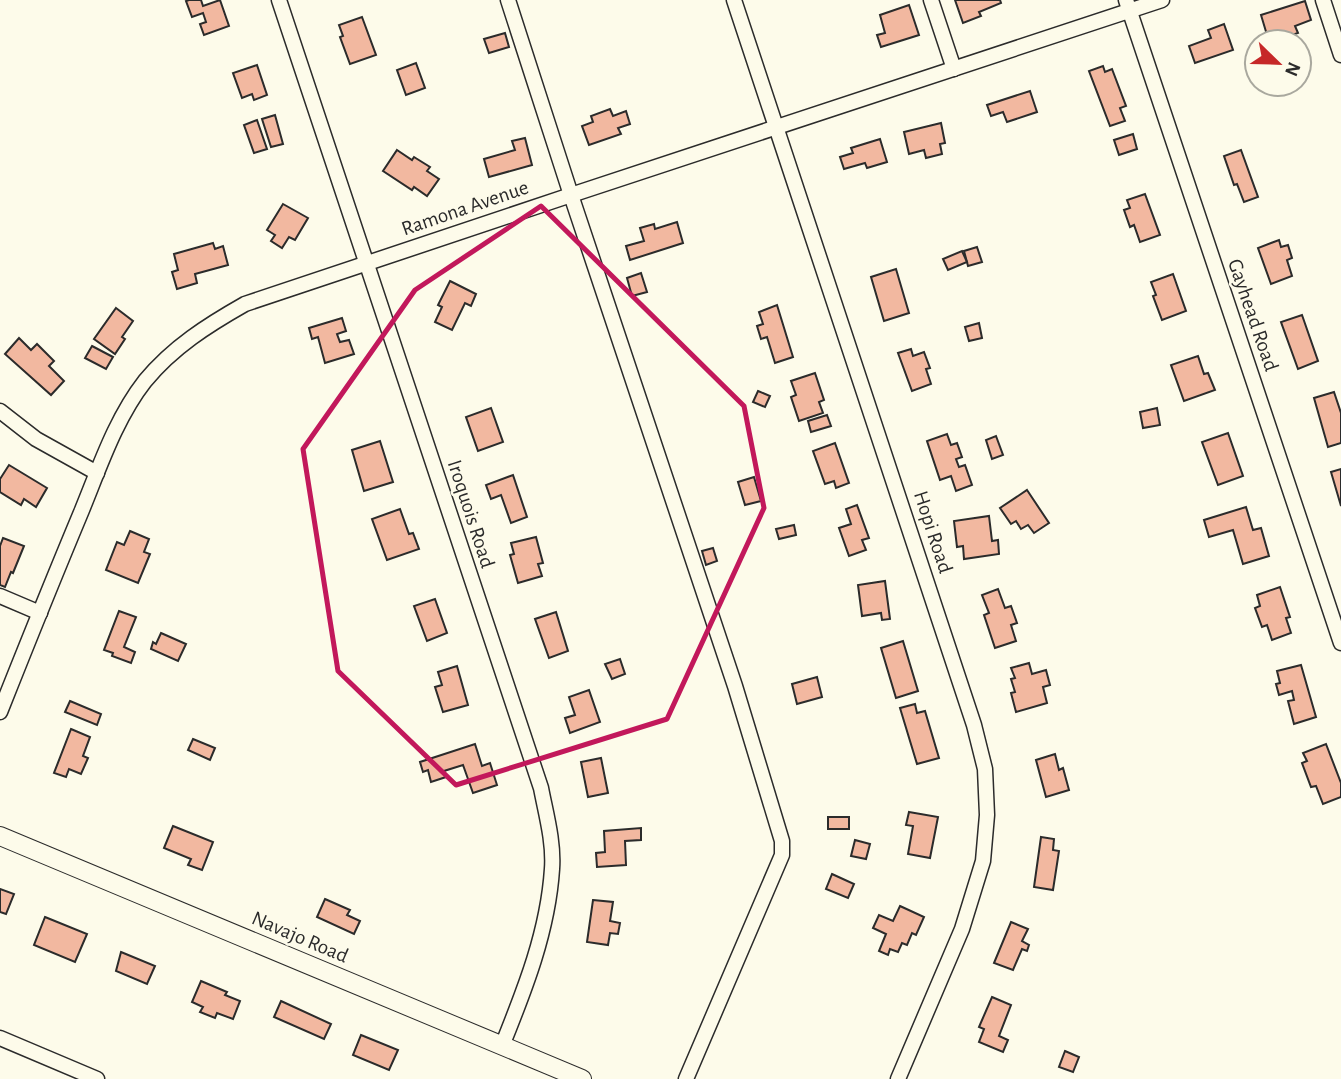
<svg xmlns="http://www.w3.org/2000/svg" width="1341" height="1079" viewBox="0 0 1341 1079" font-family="'Alegreya Sans',sans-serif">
<rect width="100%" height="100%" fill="#fdfbea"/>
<!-- building -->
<g fill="#f2b8a0" stroke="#2b2b2b" stroke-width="2">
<polygon points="189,0 201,0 203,6 220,0 229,26 204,35 200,24 206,22 203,13 192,17 186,1"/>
<polygon points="955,0 1000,0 1001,3 979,12 981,16 963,23"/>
<polygon points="1305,1 1311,20 1295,26 1298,33 1278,40 1276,32 1267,35 1261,15"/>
<polygon points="909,5 919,35 881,47 877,35 885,33 880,15"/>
<polygon points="362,17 376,55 350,64 340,37 343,36 339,25"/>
<polygon points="1224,24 1233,50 1195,63 1189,46 1211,38 1208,30"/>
<polygon points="505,33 509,47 489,53 484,39"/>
<polygon points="416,63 425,88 406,95 397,70"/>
<polygon points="257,65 267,95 254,100 252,94 242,98 233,73"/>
<polygon points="1103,66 1105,72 1112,69 1126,106 1120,108 1125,121 1110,126 1089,71"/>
<polygon points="1030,91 1037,112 1007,122 1003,112 991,116 987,105"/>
<polygon points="610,109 613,116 626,111 630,124 618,128 621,134 589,145 582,126 593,122 591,116"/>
<polygon points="275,115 283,144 271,147 262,119"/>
<polygon points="257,120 267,149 254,153 244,125"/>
<polygon points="941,123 945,143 940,144 942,154 926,158 924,150 909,154 904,132"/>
<polygon points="1133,134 1137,149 1119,155 1114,140"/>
<polygon points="525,138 532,165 489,177 484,159 515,150 512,141"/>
<polygon points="880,139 887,162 867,168 865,163 844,169 840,157 853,153 851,148"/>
<polygon points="397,150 412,160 414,157 430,167 427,171 439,179 427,196 414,187 412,190 383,171"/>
<polygon points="1241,150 1258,197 1244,202 1237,184 1234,185 1224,156"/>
<polygon points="1145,194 1160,235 1140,242 1134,225 1130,227 1124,210 1130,208 1127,200"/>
<polygon points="283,204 308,218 295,240 289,237 282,248 271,241 275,235 267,230"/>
<polygon points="677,222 683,243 630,260 626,246 644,241 640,228 654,224 655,229"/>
<polygon points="1279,240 1281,247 1288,245 1292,258 1287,260 1292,276 1271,284 1258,248"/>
<polygon points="213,243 215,249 223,246 228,265 195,274 197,283 177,289 172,272 178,270 174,254"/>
<polygon points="977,247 982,262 968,266 964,251"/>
<polygon points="962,251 967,262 948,270 943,259"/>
<polygon points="896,269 909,313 884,321 871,277"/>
<polygon points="641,273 647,292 632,296 627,278"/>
<polygon points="1173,274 1186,311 1162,320 1153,296 1156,295 1151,282"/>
<polygon points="450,281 476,294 471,306 465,303 452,330 435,322 442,307 438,305"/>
<polygon points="777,305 793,357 775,363 767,337 761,339 757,326 763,324 759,312"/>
<polygon points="116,308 133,321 122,337 125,339 115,354 94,339"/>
<polygon points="1302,315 1318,361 1298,369 1281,322"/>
<polygon points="342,318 346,331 337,334 340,342 349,340 354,354 325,363 318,337 312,339 309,328"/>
<polygon points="979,323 982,338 969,341 965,327"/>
<polygon points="19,338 31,350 37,344 54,361 49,366 64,381 51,395 5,354"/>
<polygon points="92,346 113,357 106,369 85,358"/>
<polygon points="911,349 913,356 924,352 930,368 926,369 931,384 912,391 898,353"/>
<polygon points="1198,356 1204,374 1208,373 1215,390 1184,401 1171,365"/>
<polygon points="815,373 824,400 819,402 823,413 799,421 791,397 796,395 791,381"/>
<polygon points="758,391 770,396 765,407 753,402"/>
<polygon points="1334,392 1341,413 1341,443 1328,447 1314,398"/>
<polygon points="491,408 503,442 478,451 466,417"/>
<polygon points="1157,408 1160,425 1143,428 1140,412"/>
<polygon points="827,415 831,426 811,432 808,421"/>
<polygon points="1228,433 1243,476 1218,485 1202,442"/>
<polygon points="947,434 951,445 957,443 962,457 956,459 959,467 965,465 972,485 956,491 951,476 940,480 927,441"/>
<polygon points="996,436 1003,455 992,459 986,440"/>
<polygon points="380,441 393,482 364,491 352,450"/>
<polygon points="835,443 849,483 836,488 834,481 825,484 813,451"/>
<polygon points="9,465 47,488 36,507 24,499 21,505 0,492 0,479"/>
<polygon points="1341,469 1341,506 1331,472"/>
<polygon points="513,475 527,517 511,523 501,495 491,499 486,485"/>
<polygon points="754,477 761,501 745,505 738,482"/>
<polygon points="1027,490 1049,523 1034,533 1028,525 1021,529 1016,521 1011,524 1000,508"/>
<polygon points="857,505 869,538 862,540 866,550 849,556 839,528 851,524 846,509"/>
<polygon points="1246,507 1253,530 1261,528 1269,556 1243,564 1233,530 1209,537 1204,520"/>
<polygon points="400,509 409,534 413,533 419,549 387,560 372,519"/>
<polygon points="989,516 992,541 998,540 999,554 964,559 963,546 957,547 954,521"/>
<polygon points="794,525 796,535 779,539 776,529"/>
<polygon points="130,531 149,539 144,552 150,554 138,583 106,570 117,542 124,545"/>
<polygon points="536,537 543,563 538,564 542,576 518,583 510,555 514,554 511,543"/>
<polygon points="3,538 24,546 13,573 11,572 5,587 0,585 0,546"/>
<polygon points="713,548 717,561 706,565 702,551"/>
<polygon points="885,581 890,619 882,620 881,613 862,616 858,585"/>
<polygon points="1280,587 1290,617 1286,618 1291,633 1272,640 1267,625 1262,627 1255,608 1260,606 1257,595"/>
<polygon points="998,589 1005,608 1011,606 1017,623 1011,625 1016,641 995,648 984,615 989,613 982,595"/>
<polygon points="435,599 447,633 427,641 414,606"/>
<polygon points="119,611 136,617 124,647 135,652 131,663 112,656 113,653 104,650"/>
<polygon points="556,612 568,651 549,658 535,619"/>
<polygon points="161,633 186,644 178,661 151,649 153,642 156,644"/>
<polygon points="903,641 918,691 896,698 881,648"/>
<polygon points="620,659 625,674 612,679 605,664"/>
<polygon points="1029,663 1032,674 1046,670 1050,685 1043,687 1047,703 1016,712 1011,693 1015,692 1011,679 1015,678 1011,668"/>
<polygon points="1301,665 1316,717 1294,724 1288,701 1294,700 1292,691 1279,695 1276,684 1280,683 1277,671"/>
<polygon points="457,666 468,705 443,712 435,687 442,685 438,672"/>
<polygon points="817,677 822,697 797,704 792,684"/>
<polygon points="589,690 600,722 570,733 565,718 575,715 569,697"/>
<polygon points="70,701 101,714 97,725 65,712"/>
<polygon points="915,704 917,713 925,711 939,758 917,764 900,708"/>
<polygon points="71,729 90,737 83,756 88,758 81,774 69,769 66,777 54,773"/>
<polygon points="193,739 215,748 210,760 188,750"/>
<polygon points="475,744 482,766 490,763 497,785 473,793 463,765 444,771 446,777 431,782 428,770 423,772 420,762"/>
<polygon points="1326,744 1341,783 1341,797 1323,804 1316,786 1311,787 1302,763 1307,761 1303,753"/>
<polygon points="1055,754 1059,770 1063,768 1069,790 1046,797 1036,760"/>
<polygon points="601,758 608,793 588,797 581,762"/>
<polygon points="909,812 938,817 930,858 908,854 913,826 906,825"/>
<rect x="828" y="817" width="21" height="12"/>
<polygon points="173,826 213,842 202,870 188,865 191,859 164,848"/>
<polygon points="641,828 641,840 625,841 626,865 597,867 596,853 605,852 604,831"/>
<polygon points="1041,837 1054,839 1053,850 1059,851 1053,890 1034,887"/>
<polygon points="855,840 870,844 866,859 851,856"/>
<polygon points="832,874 854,884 848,898 826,889"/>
<polygon points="0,889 14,894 6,914 0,912"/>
<polygon points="325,899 350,910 347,915 360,921 354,934 317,917"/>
<polygon points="593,900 613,902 610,921 620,923 618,934 610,933 608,945 587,942"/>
<polygon points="900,906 924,917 916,935 912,933 907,945 902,943 898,952 890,949 888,955 879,951 886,934 873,928 879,915 893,921"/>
<polygon points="45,917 87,934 75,962 34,945"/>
<polygon points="1011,922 1028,929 1022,941 1029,945 1027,951 1022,949 1013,970 994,963"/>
<polygon points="121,952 155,966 147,984 116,971"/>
<polygon points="201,981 227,992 225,995 240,1001 233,1019 217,1013 215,1018 200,1012 203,1007 192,1002"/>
<polygon points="992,997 1011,1005 999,1036 1008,1040 1003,1052 979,1042 984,1029 979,1027"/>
<polygon points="281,1001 331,1024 324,1039 274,1017"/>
<polygon points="361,1035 398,1050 389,1070 353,1055"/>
<polygon points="1065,1051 1079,1057 1073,1072 1059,1067"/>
</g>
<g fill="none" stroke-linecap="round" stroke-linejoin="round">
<!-- minor casing -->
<g stroke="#2b2b2b" stroke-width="17">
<g id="minor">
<path d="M 279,0 L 541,788 C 546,814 554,842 552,869 C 548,931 525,989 502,1046"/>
<polyline points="508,0 571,195 735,686 782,841 782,855 686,1079"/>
<polyline points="734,0 974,725 985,769 987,815 983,861 962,929 898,1079"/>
<polyline points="931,0 954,69"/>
<polyline points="1126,0 1341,643"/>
<polyline points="1323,0 1341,55"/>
<polyline points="0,411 36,439 97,473"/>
<polyline points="0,596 40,613"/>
<path d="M 0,712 C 27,644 54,577 82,510 C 100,466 116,418 145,381 C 173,347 208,325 245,304 L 571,195 L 1162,0"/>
<polyline points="0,1038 97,1079"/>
</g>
</g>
<!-- major casing -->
<g stroke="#2b2b2b" stroke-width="20">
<polyline id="major" points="0,836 582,1079"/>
</g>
<!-- minor -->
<use href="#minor" stroke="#fdfbea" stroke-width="14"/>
<!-- major -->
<use href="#major" stroke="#fdfbea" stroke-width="18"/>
</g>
<!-- marked area -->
<path fill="none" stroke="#c2185b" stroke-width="5" stroke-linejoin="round" d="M 541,206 L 744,406 L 764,508 L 667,719 L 456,785 L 338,671 L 303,449 L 415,290 Z"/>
<g text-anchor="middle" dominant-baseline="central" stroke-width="5" stroke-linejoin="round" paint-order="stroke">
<!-- street labels -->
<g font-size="21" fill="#2b2b2b" stroke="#fdfbea">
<text transform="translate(465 208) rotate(-19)">Ramona Avenue</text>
<text transform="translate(1253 315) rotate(71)">Gayhead Road</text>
<text transform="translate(471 514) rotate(72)">Iroquois Road</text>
<text transform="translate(933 532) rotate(72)">Hopi Road</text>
<text transform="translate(300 937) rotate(23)">Navajo Road</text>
</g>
</g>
<!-- north arrow -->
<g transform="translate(1278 63) rotate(113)"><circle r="33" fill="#fdfbea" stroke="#a9a89e" stroke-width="2"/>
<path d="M0-5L12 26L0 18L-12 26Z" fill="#c62828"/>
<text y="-10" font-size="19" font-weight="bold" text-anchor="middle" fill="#2b2b2b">N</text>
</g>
</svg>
